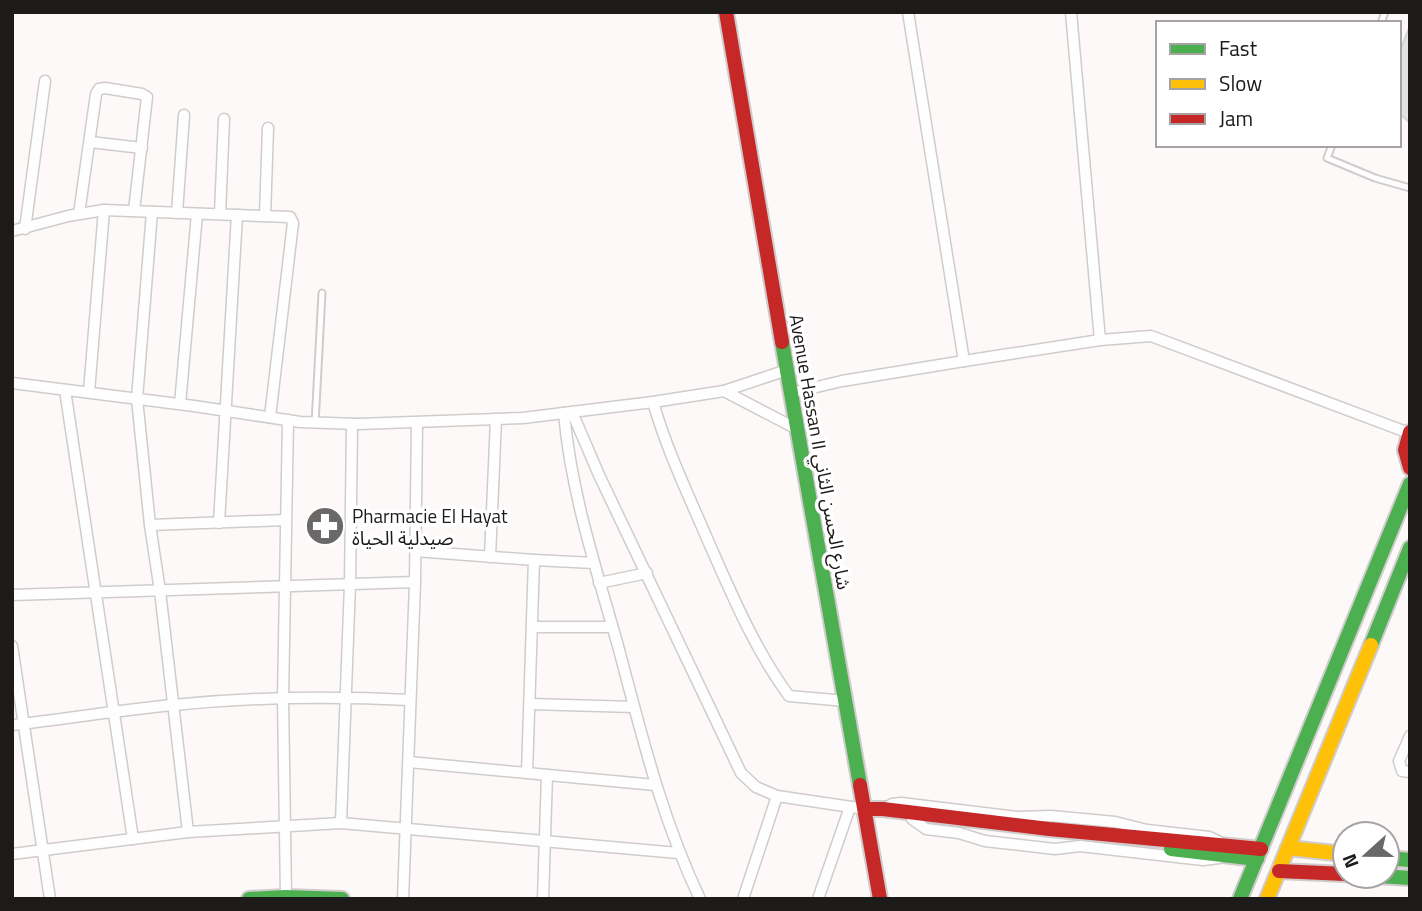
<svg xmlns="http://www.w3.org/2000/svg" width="1422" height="911" viewBox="0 0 1422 911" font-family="'Titillium Web','Noto Sans Arabic',sans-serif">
<rect width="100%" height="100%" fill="#fdf9f9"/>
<!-- building -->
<polygon fill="#e5e2e2" stroke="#d8d5d5" stroke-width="2" points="1409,28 1410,28 1410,123 1399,113 1399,53"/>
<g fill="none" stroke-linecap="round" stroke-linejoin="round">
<!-- lane casing -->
<g stroke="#d0cccc" stroke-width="9">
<g id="lane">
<polyline points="1381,23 1385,12"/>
<polyline points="1332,145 1327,158 1375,178 1410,188"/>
<polyline points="315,424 322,293"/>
</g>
</g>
<!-- street casing -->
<g stroke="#d0cccc" stroke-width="13">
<g id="street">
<polyline points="908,12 964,361"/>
<polyline points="1071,12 1100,340"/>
<polyline points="90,142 142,148"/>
<polyline points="152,212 137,399 150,525 160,591 188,832"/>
<polyline points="177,213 184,115"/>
<polyline points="79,214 96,94 99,89 105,88 142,94 147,97 134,211"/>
<polyline points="220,214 224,119"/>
<polyline points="265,216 268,128"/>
<polyline points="25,229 45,81"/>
<polyline points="12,231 68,216 104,210 290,217 293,223 270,417"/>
<polyline points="12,383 194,406 300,422 358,424 523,418 653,402 724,391 787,370"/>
<polyline points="65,390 133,839"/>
<polyline points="724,391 797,429"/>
<polyline points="89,392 104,210"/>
<polyline points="791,393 842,381 964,361 1100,340 1151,336 1409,433"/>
<path d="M 653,402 C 667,451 689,496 709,543 C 732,595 755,650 789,696 L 846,701"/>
<polyline points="180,404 197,214"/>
<polyline points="572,412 599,475 741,773 756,787 777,796 865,809"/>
<path d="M 564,413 C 571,493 596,568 618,646 C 641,732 661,817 700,899"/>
<polyline points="219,523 237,215"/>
<polyline points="150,525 285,520"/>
<polyline points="415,551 534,560 527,773"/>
<polyline points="490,557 496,419"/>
<polyline points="534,560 594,563"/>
<polyline points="599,583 647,573"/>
<polyline points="12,595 415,582"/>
<polyline points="532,627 612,627"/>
<polyline points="12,646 50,899"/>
<polyline points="530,704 634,707"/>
<path d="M 12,725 C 66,719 119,710 173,705 C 252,697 331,696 410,700"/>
<polyline points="1410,736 1399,761 1402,771 1410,772"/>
<polyline points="409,762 655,785"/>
<polyline points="886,809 892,804 901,803 1017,817 1051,816 1115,822 1147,830 1209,837 1218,841"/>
<polyline points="912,819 926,829 959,833 985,841 1055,849 1080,846 1203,860 1219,858"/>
<polyline points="341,823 350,584 352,424"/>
<polyline points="12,854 188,832 341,823 678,853"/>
<polyline points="286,897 283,698 288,420"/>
<polyline points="403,899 415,582 417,423"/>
<polyline points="543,899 547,775"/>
<polyline points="743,899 777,796"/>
<polyline points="818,899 850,807"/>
</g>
</g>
<!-- fast casing -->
<g stroke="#d0cccc" stroke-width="18">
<g id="fast">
<polyline points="782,342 860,785"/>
<polyline points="1371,645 1410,548"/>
<polyline points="1171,849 1257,859"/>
<polyline points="1387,858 1410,860"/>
<polyline points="1378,876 1410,878"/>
<polyline points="249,899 286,897 342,899"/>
<polyline points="1240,899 1410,484"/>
</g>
</g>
<!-- slow casing -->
<g stroke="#d0cccc" stroke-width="18">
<g id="slow">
<polyline points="1288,848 1345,854"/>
<polyline points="1267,899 1371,645"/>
</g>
</g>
<!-- jam casing -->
<g stroke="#d0cccc" stroke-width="18">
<g id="jam">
<polyline points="726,12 782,342"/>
<polyline points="1410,432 1405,450 1410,468"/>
<polyline points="860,785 880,899"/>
<polyline points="865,809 883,809 1049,829 1261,849"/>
<polyline points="1279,871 1345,874"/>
</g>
</g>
<!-- lane -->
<use href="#lane" stroke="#fffefe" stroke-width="5"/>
<!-- street -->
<use href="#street" stroke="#fffefe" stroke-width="10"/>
<!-- fast -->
<use href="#fast" stroke="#4caf50" stroke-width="14"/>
<!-- slow -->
<use href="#slow" stroke="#ffc107" stroke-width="14"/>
<!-- jam -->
<use href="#jam" stroke="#c62828" stroke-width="14"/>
</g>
<!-- icons -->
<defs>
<g id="pharmacy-disc" transform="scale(2.0125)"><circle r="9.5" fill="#6b6868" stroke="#fff"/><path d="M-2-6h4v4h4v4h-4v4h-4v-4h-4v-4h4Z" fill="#fff"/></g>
</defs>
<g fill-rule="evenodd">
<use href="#pharmacy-disc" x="325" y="526"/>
</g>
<g text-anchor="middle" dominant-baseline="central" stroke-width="7" stroke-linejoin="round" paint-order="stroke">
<!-- street labels -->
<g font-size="19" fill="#1d1a1a" stroke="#fff">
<text transform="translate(821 452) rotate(80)">Avenue Hassan II شارع الحسن الثاني</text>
</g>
<!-- poi labels -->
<g font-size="19" fill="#1d1a1a" stroke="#fff" text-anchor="start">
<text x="352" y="515">Pharmacie El Hayat<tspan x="352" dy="22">صيدلية الحياة</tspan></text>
</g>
</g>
<!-- border -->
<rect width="1422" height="911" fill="none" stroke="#1d1a1a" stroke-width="28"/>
<!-- legend -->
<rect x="1156" y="21" width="245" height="126" fill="#ffffff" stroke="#a5a3a3" stroke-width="2"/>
<rect x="1170" y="44" width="35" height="10" fill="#4caf50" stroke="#a5a3a3" stroke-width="2"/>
<text x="1219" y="56" font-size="21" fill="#1d1a1a">Fast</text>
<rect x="1170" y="79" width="35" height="10" fill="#ffc107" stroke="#a5a3a3" stroke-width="2"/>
<text x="1219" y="91" font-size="21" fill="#1d1a1a">Slow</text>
<rect x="1170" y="114" width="35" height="10" fill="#c62828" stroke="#a5a3a3" stroke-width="2"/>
<text x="1219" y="126" font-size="21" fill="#1d1a1a">Jam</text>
<!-- north arrow -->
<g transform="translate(1366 855) rotate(249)"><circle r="33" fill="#ffffff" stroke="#a5a3a3" stroke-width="2"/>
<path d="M0-5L12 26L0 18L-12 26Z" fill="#6b6868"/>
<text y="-10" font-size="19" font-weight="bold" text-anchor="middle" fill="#1d1a1a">N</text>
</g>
</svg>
